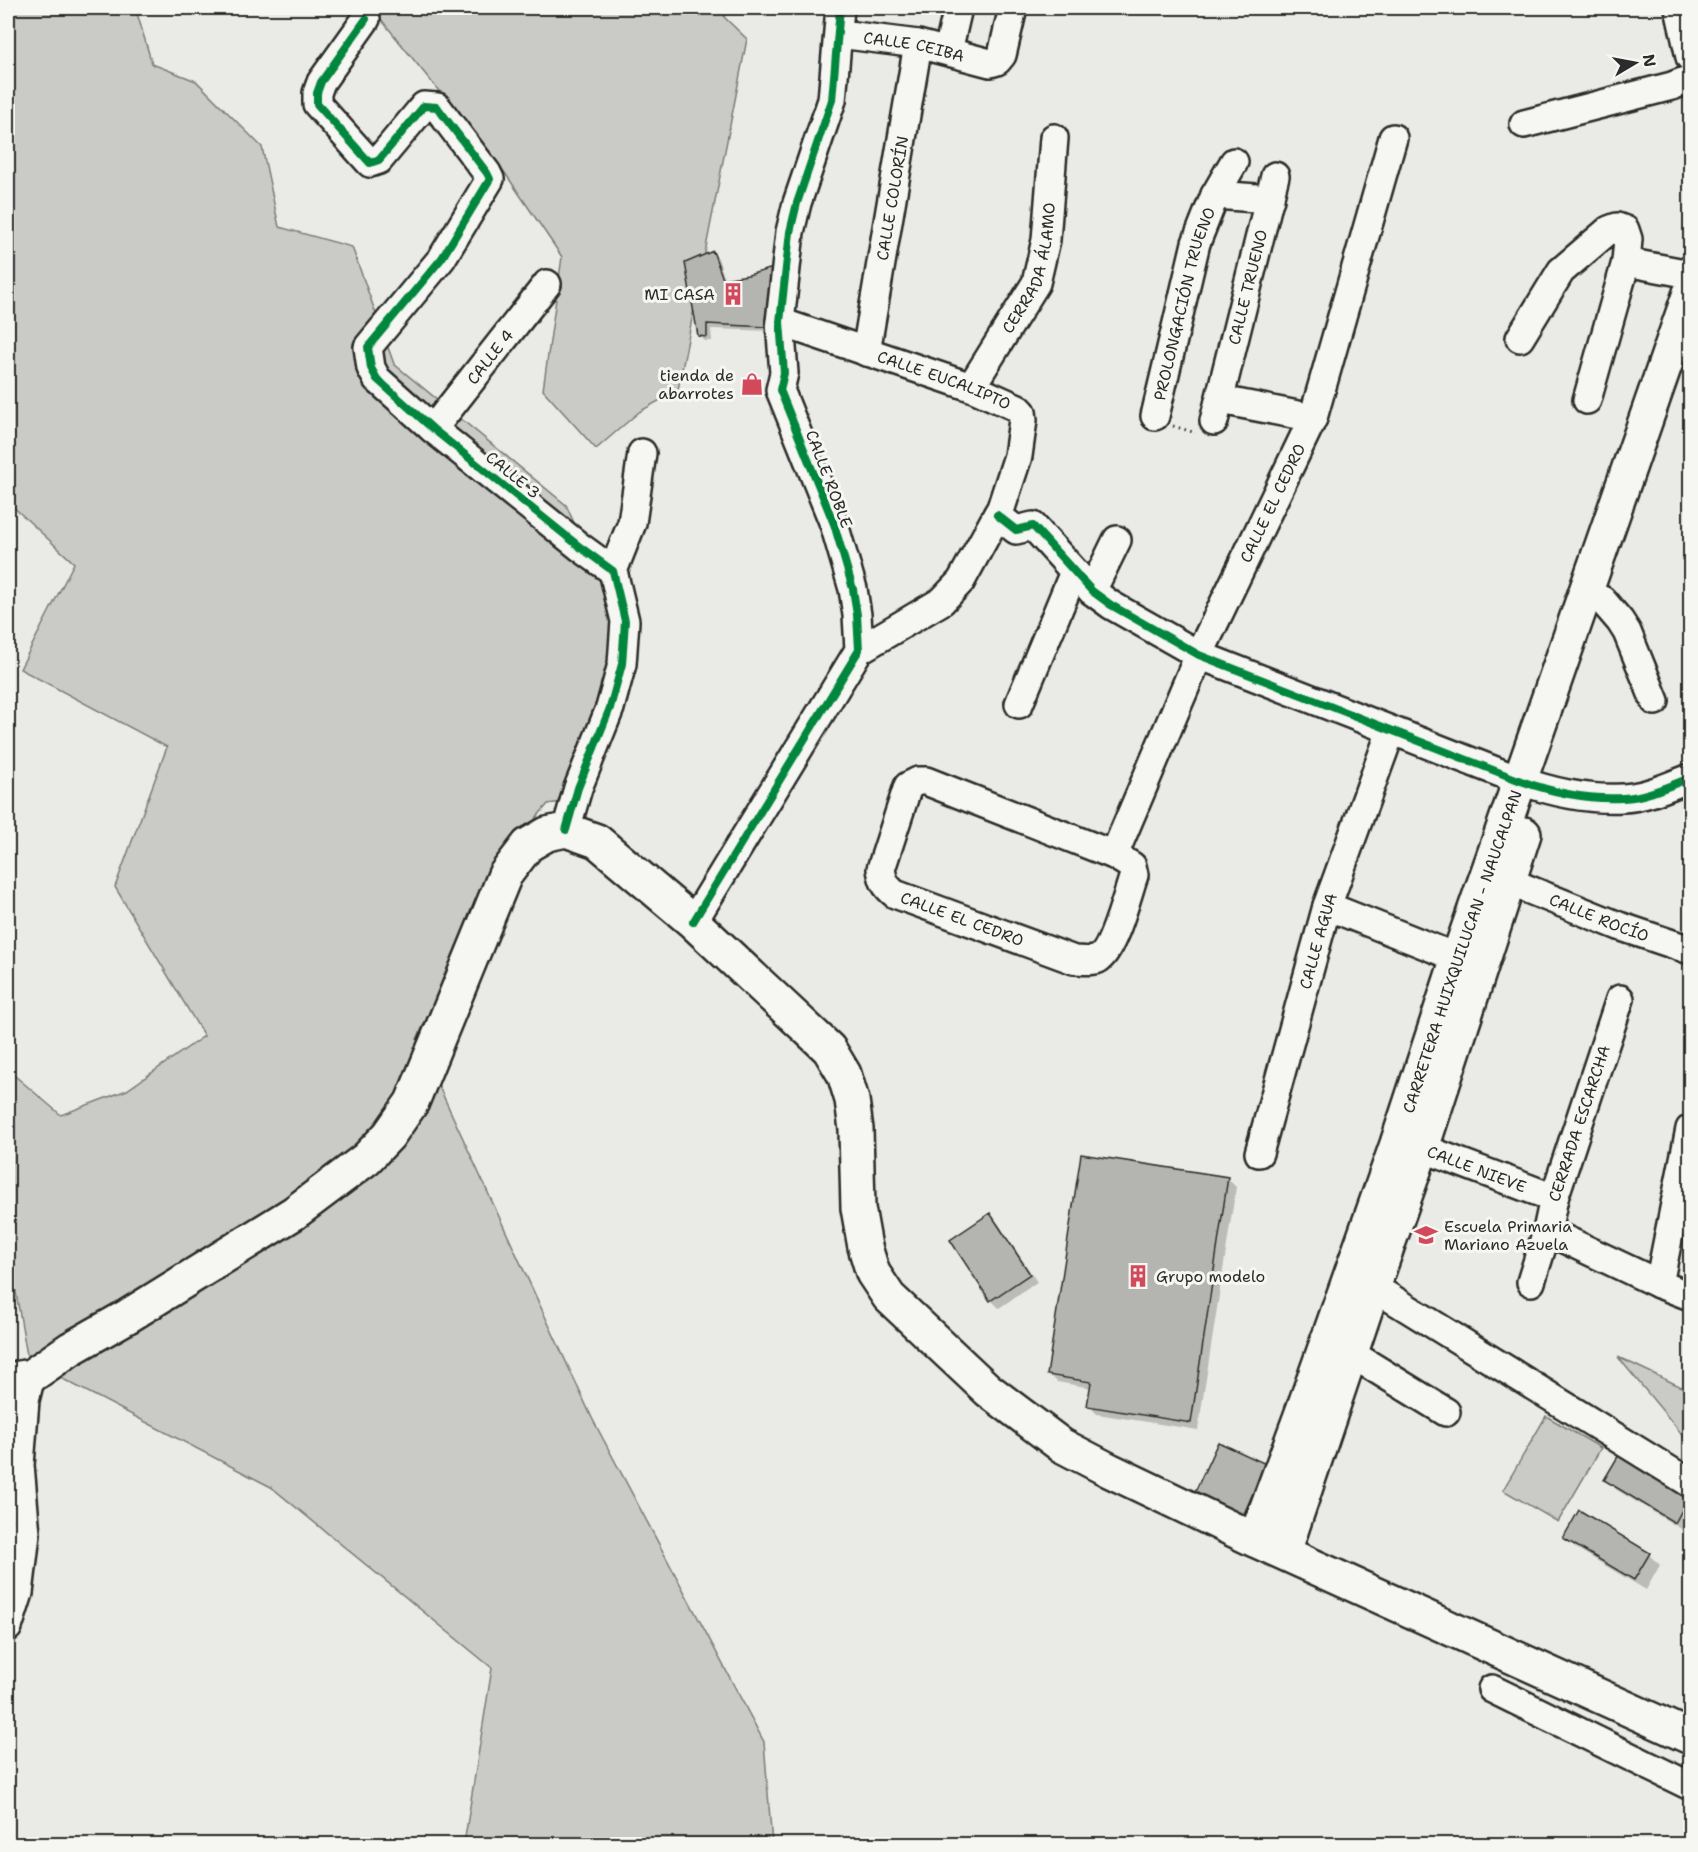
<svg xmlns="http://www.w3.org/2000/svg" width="1698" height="1852" viewBox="0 0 1698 1852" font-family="'Shantell Sans',sans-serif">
<rect width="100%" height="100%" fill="#eaeae6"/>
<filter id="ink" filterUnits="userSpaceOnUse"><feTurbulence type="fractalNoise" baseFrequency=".0167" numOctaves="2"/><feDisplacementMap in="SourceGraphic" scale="12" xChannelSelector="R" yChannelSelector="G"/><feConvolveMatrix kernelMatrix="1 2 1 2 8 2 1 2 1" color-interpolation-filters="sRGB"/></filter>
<g filter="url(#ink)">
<!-- green -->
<g fill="#cacac7" stroke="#7a7a79" stroke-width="1.5">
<polygon points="8,8 132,8 137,13 152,64 196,81 262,147 279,227 352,247 394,364 566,505 623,632 582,799 548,804 503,856 417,1039 592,1418 764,1742 772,1844 464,1844 492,1668 271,1487 28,1361 8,1247 8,1070 61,1115 127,1090 204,1036 115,887 167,747 20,669 74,563 8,502"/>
<polygon points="372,8 727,8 724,17 747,39 678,390 639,412 596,449 543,390 562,257 505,173"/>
<polygon points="1618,1357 1690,1391 1690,1444"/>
<polygon points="1546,1416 1601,1448 1558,1522 1503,1490"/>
</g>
<!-- shadow -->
<g fill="#0003">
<polygon points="712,253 718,258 725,280 772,331 711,329 712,341 705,341 699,335"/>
<polygon points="1228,1179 1236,1187 1198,1430 1097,1414 1089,1406 1092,1388 1057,1382 1049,1374"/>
<polygon points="990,1215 998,1223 1037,1282 999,1308 991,1300"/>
<polygon points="1219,1444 1274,1473 1251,1523 1204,1501"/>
<polygon points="1620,1455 1690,1497 1690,1525 1686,1532 1617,1490 1606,1480"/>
<polygon points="1580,1513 1649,1555 1660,1565 1646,1590 1576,1548 1565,1537"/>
</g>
<!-- building -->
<g fill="#b4b4b1" stroke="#2b2b2b" stroke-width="1.5">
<polygon points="713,251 723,279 748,275 777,267 767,327 707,324 707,337 698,336 685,263"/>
<polygon points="1081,1154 1228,1177 1191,1423 1087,1406 1091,1382 1047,1375"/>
<polygon points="990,1213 1030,1274 990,1301 950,1240"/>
<polygon points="1218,1442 1266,1464 1243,1516 1194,1494"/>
<polygon points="1620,1453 1690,1495 1675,1523 1604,1480"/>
<polygon points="1579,1510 1650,1553 1634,1580 1563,1538"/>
</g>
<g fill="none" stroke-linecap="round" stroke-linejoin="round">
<!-- minor casing -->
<g stroke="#2b2b2b" stroke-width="32">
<g id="minor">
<polyline points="1679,8 1690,57"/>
<polyline points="366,19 321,82 317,93 317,104 370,163 379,160 424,106 437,107 487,173 490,179 442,258 368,347 371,368 377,379 433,429 580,547 613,571 625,621 622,664 610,708 578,788 566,830"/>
<path id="s1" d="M 839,34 L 918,44 L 990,63 L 997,61 L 1002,55 L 1013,8"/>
<polyline points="948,51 958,8"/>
<polyline points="1524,124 1672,86 1690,79"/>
<polyline points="1215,195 1270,199"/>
<polyline points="1626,262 1690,274"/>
<path id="s2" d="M 780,322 L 971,387 L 1018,408 L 1022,412 L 1023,420 L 1018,456 L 1001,508 L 961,581 L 942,601 L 859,650"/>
<polyline points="1520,338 1561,271 1609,230 1617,227 1625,230 1628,239 1626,262 1587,400"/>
<path id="s3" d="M 866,352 L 918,44"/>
<path id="s4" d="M 971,387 L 1036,283 L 1046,240 L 1054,138"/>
<polyline points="1221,400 1313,418"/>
<path id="s5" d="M 1155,416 L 1196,243 L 1215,195 L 1234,162"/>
<path id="s6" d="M 1214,421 L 1275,176"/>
<path id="s7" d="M 433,429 L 547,284"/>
<path d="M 997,515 L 1016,530 L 1033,526 L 1092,591 L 1111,605 L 1199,655 L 1521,781 C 1552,792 1589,800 1623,798 C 1646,797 1669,786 1690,778"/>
<polyline points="613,571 632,523 642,453"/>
<polyline points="1092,591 1117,540"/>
<polyline points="1602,600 1620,621 1627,632 1655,701"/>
<polyline points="1019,704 1074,572"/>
<path d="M 918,781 L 926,781 L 1114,855 L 1132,866 L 1134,875 C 1128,892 1113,951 1098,959 C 1091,962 1081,960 1074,960 L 895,894 C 885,886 883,881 881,869 L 908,786 Z"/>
<path id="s8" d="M 1114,855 L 1199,655 L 1313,418 L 1393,138"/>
<path id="s9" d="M 1510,882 L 1619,926 L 1690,950"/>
<polyline points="1327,906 1458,958"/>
<polyline points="693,922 859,650 857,615 853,589 834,524 780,390 784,373 780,322 790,232 797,203 832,100 840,8"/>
<path id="s10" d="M 1401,1144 L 1422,1148 L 1554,1198"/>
<path id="s11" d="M 1259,1153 L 1327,906 L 1391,731"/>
<polyline points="1547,1231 1659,1284 1690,1296"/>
<path id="s12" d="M 1531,1282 L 1547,1231 L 1554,1198 L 1620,999"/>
<polyline points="1659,1284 1690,1129"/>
<polyline points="1373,1287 1690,1483"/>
<polyline points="1350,1353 1446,1412"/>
<polyline points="8,1627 19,1593 26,1534 20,1465 25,1400 31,1376"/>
<polyline points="1492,1689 1690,1786"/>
</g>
</g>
<!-- major casing -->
<g stroke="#2b2b2b" stroke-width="38">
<g id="major">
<polyline points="8,1380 31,1376 70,1349 128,1316 294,1213 366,1159 389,1135 412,1102 505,875 528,845 547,834 566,830 597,841 693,922 829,1049 844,1074 852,1100 856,1129 858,1208 865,1247 873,1273 889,1297 988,1390 1061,1445 1109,1470 1255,1540 1690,1737"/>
<path id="s13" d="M 1255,1540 L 1303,1410 L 1397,1144 L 1458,958 L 1690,293"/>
<polyline points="1284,1552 1373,1287 1422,1148 1524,834"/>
</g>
</g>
<!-- path -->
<polyline stroke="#2b2b2b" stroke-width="3" stroke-dasharray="1.5 4.5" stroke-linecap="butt" points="1173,426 1196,433"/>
<!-- minor -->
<use href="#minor" stroke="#f6f6f2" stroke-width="27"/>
<!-- major -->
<use href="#major" stroke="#f6f6f2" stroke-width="33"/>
<!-- cycleway casing -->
<g stroke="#f6f6f2" stroke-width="11">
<g id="cycleway">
<polyline points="366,19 321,82 317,93 317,104 370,163 379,160 424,106 437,107 487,173 490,179 442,258 368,347 371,368 377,379 433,429 580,547 613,571 625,621 622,664 610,708 578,788 566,830"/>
<path d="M 997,515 L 1016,530 L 1033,526 L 1092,591 L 1111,605 L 1199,655 L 1521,781 C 1552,792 1589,800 1623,798 C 1646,797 1669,786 1690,778"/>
<polyline points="693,922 859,650 857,615 853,589 834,524 780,390 784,373 780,322 790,232 797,203 832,100 840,8"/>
</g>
</g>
<!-- cycleway -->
<use href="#cycleway" stroke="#00873e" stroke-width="8"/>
</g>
</g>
<!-- icons -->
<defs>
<g id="building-bare" transform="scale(1.8)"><path d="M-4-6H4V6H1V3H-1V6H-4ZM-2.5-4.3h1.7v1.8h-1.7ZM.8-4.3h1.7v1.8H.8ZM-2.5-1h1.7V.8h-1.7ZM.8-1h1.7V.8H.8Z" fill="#d1495b" stroke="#f6f6f2" stroke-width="2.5" paint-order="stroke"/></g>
<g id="shop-bare" transform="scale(1.8)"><path d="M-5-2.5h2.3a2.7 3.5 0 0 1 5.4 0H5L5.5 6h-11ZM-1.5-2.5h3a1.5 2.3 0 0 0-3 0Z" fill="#d1495b" stroke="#f6f6f2" stroke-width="2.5" paint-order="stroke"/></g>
<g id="school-bare" transform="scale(1.8)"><path d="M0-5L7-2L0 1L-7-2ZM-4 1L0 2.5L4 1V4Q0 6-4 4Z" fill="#d1495b" stroke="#f6f6f2" stroke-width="2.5" paint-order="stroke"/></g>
</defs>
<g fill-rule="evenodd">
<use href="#building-bare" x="733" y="294"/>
<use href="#shop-bare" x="752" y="384"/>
<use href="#school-bare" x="1426" y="1235"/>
<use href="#building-bare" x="1138" y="1276"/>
</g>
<g text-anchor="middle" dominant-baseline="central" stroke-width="6" stroke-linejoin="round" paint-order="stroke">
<!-- street labels -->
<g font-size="16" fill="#2b2b2b" stroke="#f6f6f2">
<text stroke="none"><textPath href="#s1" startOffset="76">CALLE CEIBA</textPath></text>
<text stroke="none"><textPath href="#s3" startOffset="156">CALLE COLORÍN</textPath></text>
<text stroke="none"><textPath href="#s4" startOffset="135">CERRADA ÁLAMO</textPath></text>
<text stroke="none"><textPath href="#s6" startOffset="138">CALLE TRUENO</textPath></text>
<text stroke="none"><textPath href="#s5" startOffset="116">PROLONGACIÓN TRUENO</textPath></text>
<text stroke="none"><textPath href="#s7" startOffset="92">CALLE 4</textPath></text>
<text stroke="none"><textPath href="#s2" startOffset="174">CALLE EUCALIPTO</textPath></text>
<text transform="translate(513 475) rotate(39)">CALLE 3</text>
<text transform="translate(829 479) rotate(69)">CALLE ROBLE</text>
<text stroke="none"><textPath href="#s8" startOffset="386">CALLE EL CEDRO</textPath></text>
<text stroke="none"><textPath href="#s9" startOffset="96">CALLE ROCÍO</textPath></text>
<text transform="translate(962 919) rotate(20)">CALLE EL CEDRO</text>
<text stroke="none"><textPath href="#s11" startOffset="220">CALLE AGUA</textPath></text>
<text stroke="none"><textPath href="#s13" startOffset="624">CARRETERA HUIXQUILUCAN - NAUCALPAN</textPath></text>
<text stroke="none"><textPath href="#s12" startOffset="166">CERRADA ESCARCHA</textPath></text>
<text stroke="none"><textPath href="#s10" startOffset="80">CALLE NIEVE</textPath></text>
</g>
<!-- poi labels -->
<g font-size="16" fill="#2b2b2b" stroke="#f6f6f2" text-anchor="end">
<text x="715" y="294">MI CASA</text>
<text x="734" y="375">tienda de<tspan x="734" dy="18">abarrotes</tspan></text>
<text x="1444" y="1226" text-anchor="start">Escuela Primaria<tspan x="1444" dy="18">Mariano Azuela</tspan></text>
<text x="1156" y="1276" text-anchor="start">Grupo modelo</text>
</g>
</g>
<!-- margin -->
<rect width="1698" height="1852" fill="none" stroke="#f6f6f2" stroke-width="30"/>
<rect x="15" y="15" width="1668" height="1822" fill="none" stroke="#2b2b2b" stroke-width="2" filter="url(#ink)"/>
<!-- north arrow -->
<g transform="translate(1635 63) rotate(80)" stroke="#f6f6f2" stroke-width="4.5" paint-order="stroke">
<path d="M0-4.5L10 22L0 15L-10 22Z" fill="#2b2b2b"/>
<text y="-9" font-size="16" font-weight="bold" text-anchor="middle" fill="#2b2b2b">N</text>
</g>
</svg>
